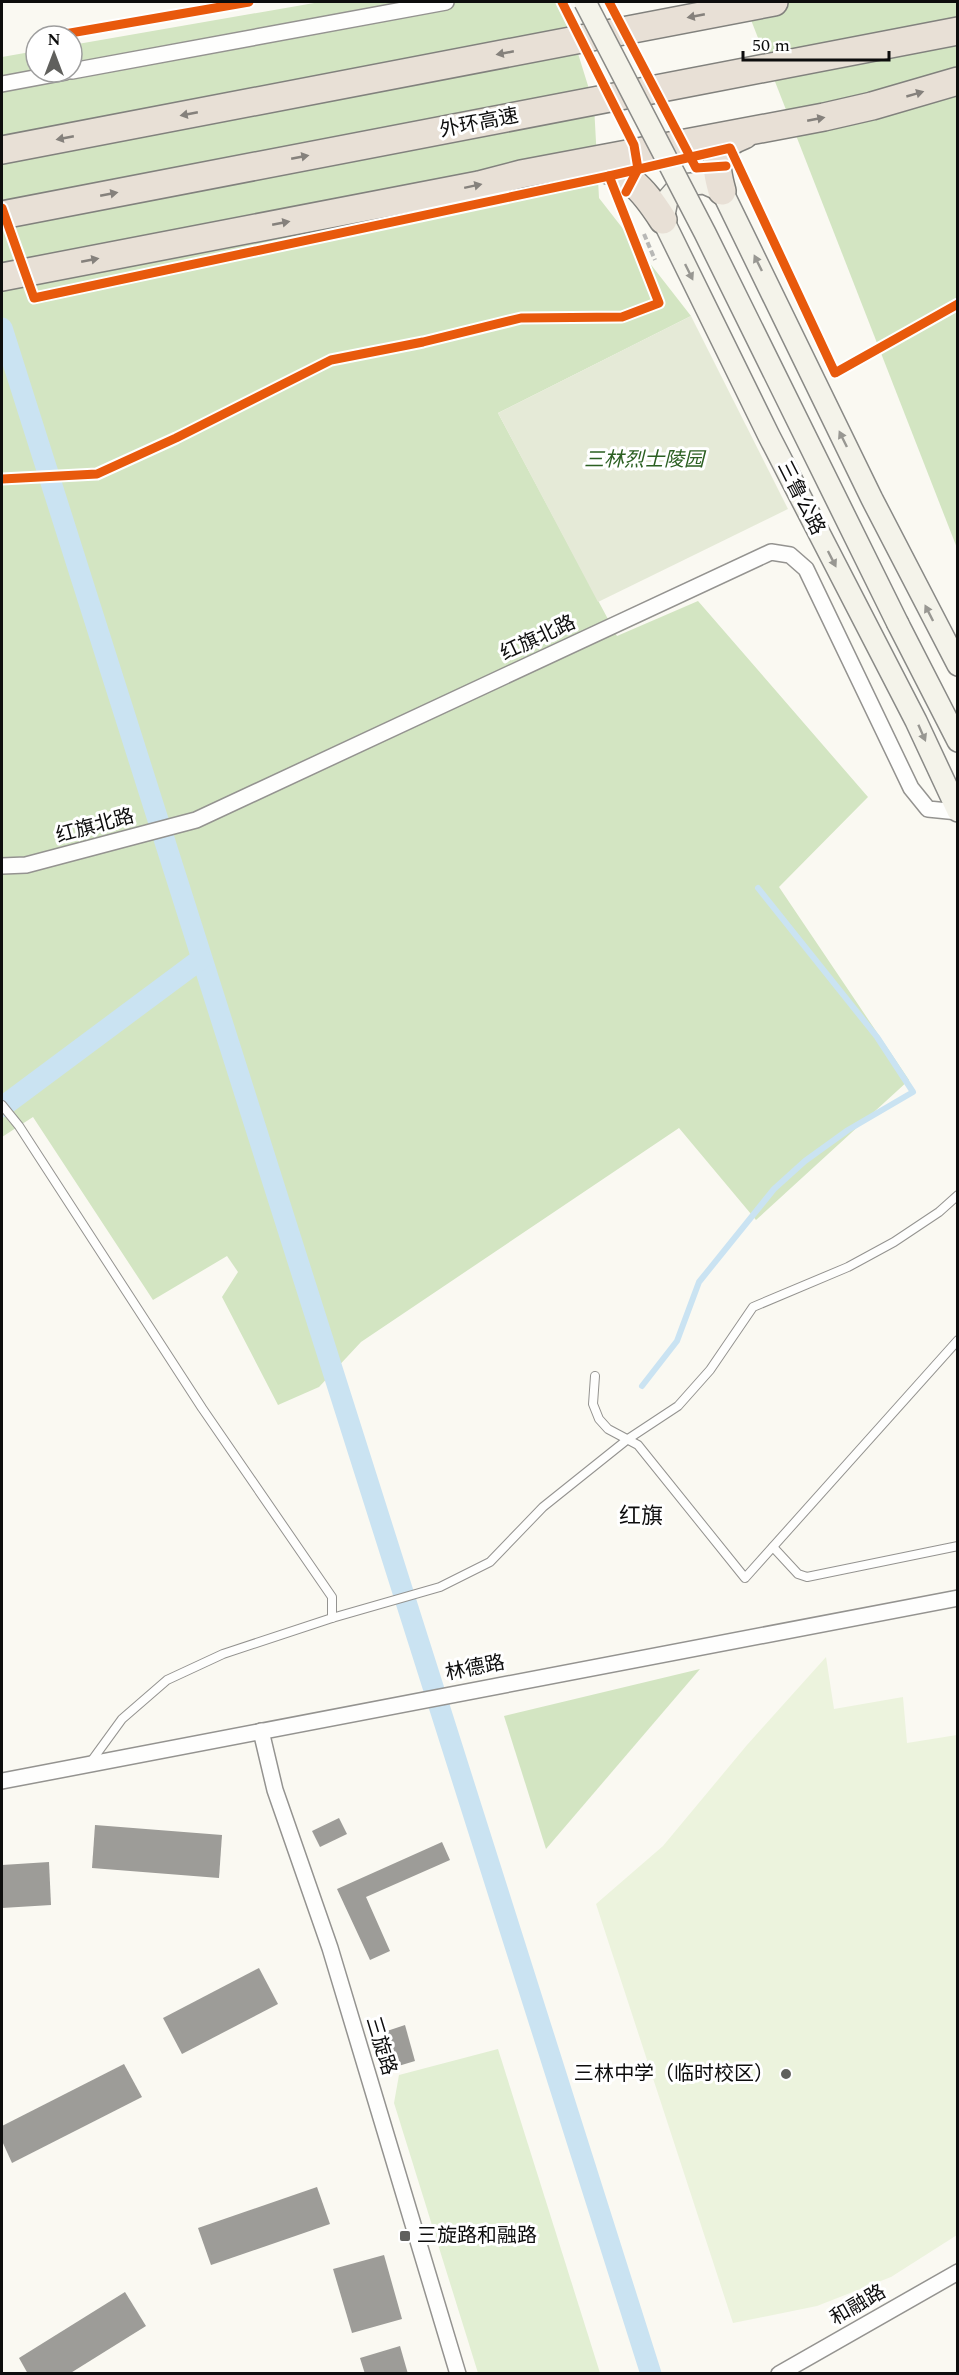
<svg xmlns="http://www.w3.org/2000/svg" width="959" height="2375" viewBox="0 0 959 2375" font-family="Spectral,'Noto Sans SC',serif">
<rect width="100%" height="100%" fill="#faf9f2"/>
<!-- green -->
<polygon fill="#e2efd3" points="498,2049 600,2373 478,2373 394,2103 399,2075"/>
<!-- forest -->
<g fill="#d3e5c2">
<polygon points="320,2 562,2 594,105 599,198 691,316 498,413 617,636 698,601 868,797 779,887 909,1080 756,1220 679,1128 361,1342 319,1387 278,1405 222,1297 238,1272 227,1256 153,1300 33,1117 2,1137 2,57 36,51 36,72 72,72 72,45"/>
<polygon points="744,2 957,2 957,548"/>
<polygon points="700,1669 546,1849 504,1716"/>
</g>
<!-- cemetery -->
<polygon fill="#e5ead7" points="691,316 788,509 598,602 498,413"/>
<!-- pitch -->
<polygon fill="#ecf3dd" points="826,1657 834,1709 903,1697 907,1743 957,1735 957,2235 891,2277 817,2306 733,2323 596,1904 663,1846 747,1745"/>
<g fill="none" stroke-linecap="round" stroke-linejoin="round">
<!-- stream -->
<polyline stroke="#cae3f2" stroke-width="6" points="642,1386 677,1341 699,1282 774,1189 805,1161 848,1130 913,1092 877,1037 758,888"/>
<!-- canal -->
<g stroke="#cae3f2" stroke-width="21">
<polyline points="2,328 651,2374"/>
<polyline points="2,1107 201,959"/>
</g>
</g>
<!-- building -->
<g fill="#9d9c98">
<polygon points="339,1818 347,1834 320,1847 312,1831"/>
<polygon points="95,1825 222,1835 219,1878 92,1868"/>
<polygon points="442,1842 450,1860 366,1897 390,1951 370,1960 337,1889"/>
<polygon points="49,1862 51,1905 2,1908 2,1865"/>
<polygon points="259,1968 278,2004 182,2054 163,2018"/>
<polygon points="405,2025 415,2061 395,2067 384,2032"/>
<polygon points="124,2064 142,2097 12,2163 2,2141 2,2126"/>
<polygon points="317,2187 330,2224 211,2265 198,2228"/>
<polygon points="384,2255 402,2319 352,2333 333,2269"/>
<polygon points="125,2292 146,2326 69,2374 28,2374 19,2358"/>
<polygon points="400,2346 408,2374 365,2374 360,2358"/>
</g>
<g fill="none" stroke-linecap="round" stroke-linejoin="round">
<!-- service casing -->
<g stroke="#949390" stroke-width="10">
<g id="service">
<polyline points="2,1105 19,1126 202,1408 332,1597 332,1618"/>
<polyline points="595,1376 593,1404 599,1419 608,1429 638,1445 745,1578 958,1340"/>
<polyline points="773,1547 798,1574 807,1577 958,1546"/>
<polyline points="90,1763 122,1719 167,1680 223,1654 332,1618 440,1587 490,1562 543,1507 628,1439 678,1406 710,1370 753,1307 848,1267 894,1242 939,1212 958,1195"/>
</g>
</g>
<!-- minor casing -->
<g stroke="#949390" stroke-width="18">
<g id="minor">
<polyline points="72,71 446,2"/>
<polyline points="2,84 66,72"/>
<polyline points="2,866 26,865 196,820 771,552 790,555 806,569 911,788 928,809 958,812"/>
<polyline points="261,1731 275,1790 330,1948 458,2374"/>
<polyline points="2,1781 958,1598"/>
<polyline points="779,2374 958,2272"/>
</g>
</g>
<!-- secondary casing -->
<g stroke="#8a8a87" stroke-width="24">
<g id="secondary">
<polyline points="898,624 958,741"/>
<polyline points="958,665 872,499 722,191 704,183 680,185 667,200 663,220 769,436 916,721 958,811"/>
</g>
</g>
<!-- motorway casing -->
<g stroke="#81817d" stroke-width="30">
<g id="motorway">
<polyline points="2,150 774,2"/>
<path d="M 586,165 C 628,171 641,186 663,220"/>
<path d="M 722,191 C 714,162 713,147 744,135"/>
<polyline points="2,215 958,31"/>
<polyline points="2,277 479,185 521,174 824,117 872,106 958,81"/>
</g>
</g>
<!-- path -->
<polyline stroke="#b8b8b6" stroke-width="4" stroke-dasharray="6 3" stroke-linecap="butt" points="644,234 655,260"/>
<!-- service -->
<use href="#service" stroke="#fefefd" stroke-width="8"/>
<!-- minor -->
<use href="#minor" stroke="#fefefd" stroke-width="15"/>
<!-- secondary -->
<use href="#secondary" stroke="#f4f3ea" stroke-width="21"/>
<!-- motorway -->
<use href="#motorway" stroke="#e8e0d6" stroke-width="27"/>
<!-- secondary-bridge casing -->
<g stroke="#8a8a87" stroke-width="24" stroke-linecap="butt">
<polyline id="secondary-bridge" points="585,2 705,233 898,624"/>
</g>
<!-- secondary-bridge -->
<use href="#secondary-bridge" stroke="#f4f3ea" stroke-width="21"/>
<!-- cycleway casing -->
<g stroke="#fff" stroke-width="13">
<g id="cycleway">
<polyline points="562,2 634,145 638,169 626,192"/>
<polyline points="609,2 696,168 726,166"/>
<polyline points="53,36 249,2"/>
<polyline points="2,208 34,298 609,176 730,148 835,373 958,304"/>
<polyline points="2,479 97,474 176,438 331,360 423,342 521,318 622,317 659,303 609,176"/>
</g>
</g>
<!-- cycleway -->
<use href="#cycleway" stroke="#e8590c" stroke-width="9"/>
</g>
<!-- one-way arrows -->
<defs><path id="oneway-solid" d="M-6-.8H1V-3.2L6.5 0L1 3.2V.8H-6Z" transform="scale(1.5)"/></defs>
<g fill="#85817c">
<use href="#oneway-solid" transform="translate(696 16) rotate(169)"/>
<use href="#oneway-solid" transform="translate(505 53) rotate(169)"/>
<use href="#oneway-solid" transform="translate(915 94) rotate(-16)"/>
<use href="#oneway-solid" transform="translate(189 114) rotate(169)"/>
<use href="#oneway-solid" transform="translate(816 119) rotate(-11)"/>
<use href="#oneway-solid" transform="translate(65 138) rotate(169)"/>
<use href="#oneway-solid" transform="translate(300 157) rotate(-11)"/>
<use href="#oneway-solid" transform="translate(473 186) rotate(-12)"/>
<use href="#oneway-solid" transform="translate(109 194) rotate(-11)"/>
<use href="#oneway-solid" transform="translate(281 223) rotate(-11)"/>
<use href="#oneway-solid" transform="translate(90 260) rotate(-11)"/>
</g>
<g fill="#989792">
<use href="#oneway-solid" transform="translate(758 263) rotate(-116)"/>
<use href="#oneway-solid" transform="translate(689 272) rotate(64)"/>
<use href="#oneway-solid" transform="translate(843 439) rotate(-116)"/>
<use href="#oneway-solid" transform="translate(832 559) rotate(63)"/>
<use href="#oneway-solid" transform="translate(929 613) rotate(-117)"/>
<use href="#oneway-solid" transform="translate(922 733) rotate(66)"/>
</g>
<!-- markers -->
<g fill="#60605d" stroke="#fff" stroke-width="2">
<circle cx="786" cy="2074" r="6"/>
<rect x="399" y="2230" width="12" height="12" rx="3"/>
</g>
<g text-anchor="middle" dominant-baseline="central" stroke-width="6" stroke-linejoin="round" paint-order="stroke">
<!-- street labels -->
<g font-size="20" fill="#0d0d0d" stroke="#fff">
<text transform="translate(479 123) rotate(-11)">外环高速</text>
<text transform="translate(801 498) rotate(63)">三鲁公路</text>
<text transform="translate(538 638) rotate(-25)">红旗北路</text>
<text transform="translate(95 826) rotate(-15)">红旗北路</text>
<text transform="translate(475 1668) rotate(-11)">林德路</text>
<text transform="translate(381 2046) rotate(73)">三旋路</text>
<text transform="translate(858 2305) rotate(-30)">和融路</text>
</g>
<!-- park labels -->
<g font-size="20" font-style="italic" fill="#2c6022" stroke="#fff">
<text x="644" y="460">三林烈士陵园</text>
</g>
<!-- poi labels -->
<g font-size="20" fill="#0d0d0d" stroke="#fff" text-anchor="end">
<text x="774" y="2074">三林中学（临时校区）</text>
<text x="417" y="2236" text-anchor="start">三旋路和融路</text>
</g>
<!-- quarter labels -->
<g font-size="22" fill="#0d0d0d" stroke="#fff">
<text x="641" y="1516">红旗</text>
</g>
</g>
<!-- border -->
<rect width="959" height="2375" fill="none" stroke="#0d0d0d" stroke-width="6"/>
<!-- north arrow -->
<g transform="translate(54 54)"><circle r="28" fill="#ffffff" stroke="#9e9e9e" stroke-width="1.5"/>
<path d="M0-4.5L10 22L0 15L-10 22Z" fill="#60605d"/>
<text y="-9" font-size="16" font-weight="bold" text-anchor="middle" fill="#0d0d0d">N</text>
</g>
<!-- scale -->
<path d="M743 51v9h146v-9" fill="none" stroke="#0d0d0d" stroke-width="3"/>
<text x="752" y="51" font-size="18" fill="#0d0d0d" stroke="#ffffff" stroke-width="4.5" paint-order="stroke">50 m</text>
</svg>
